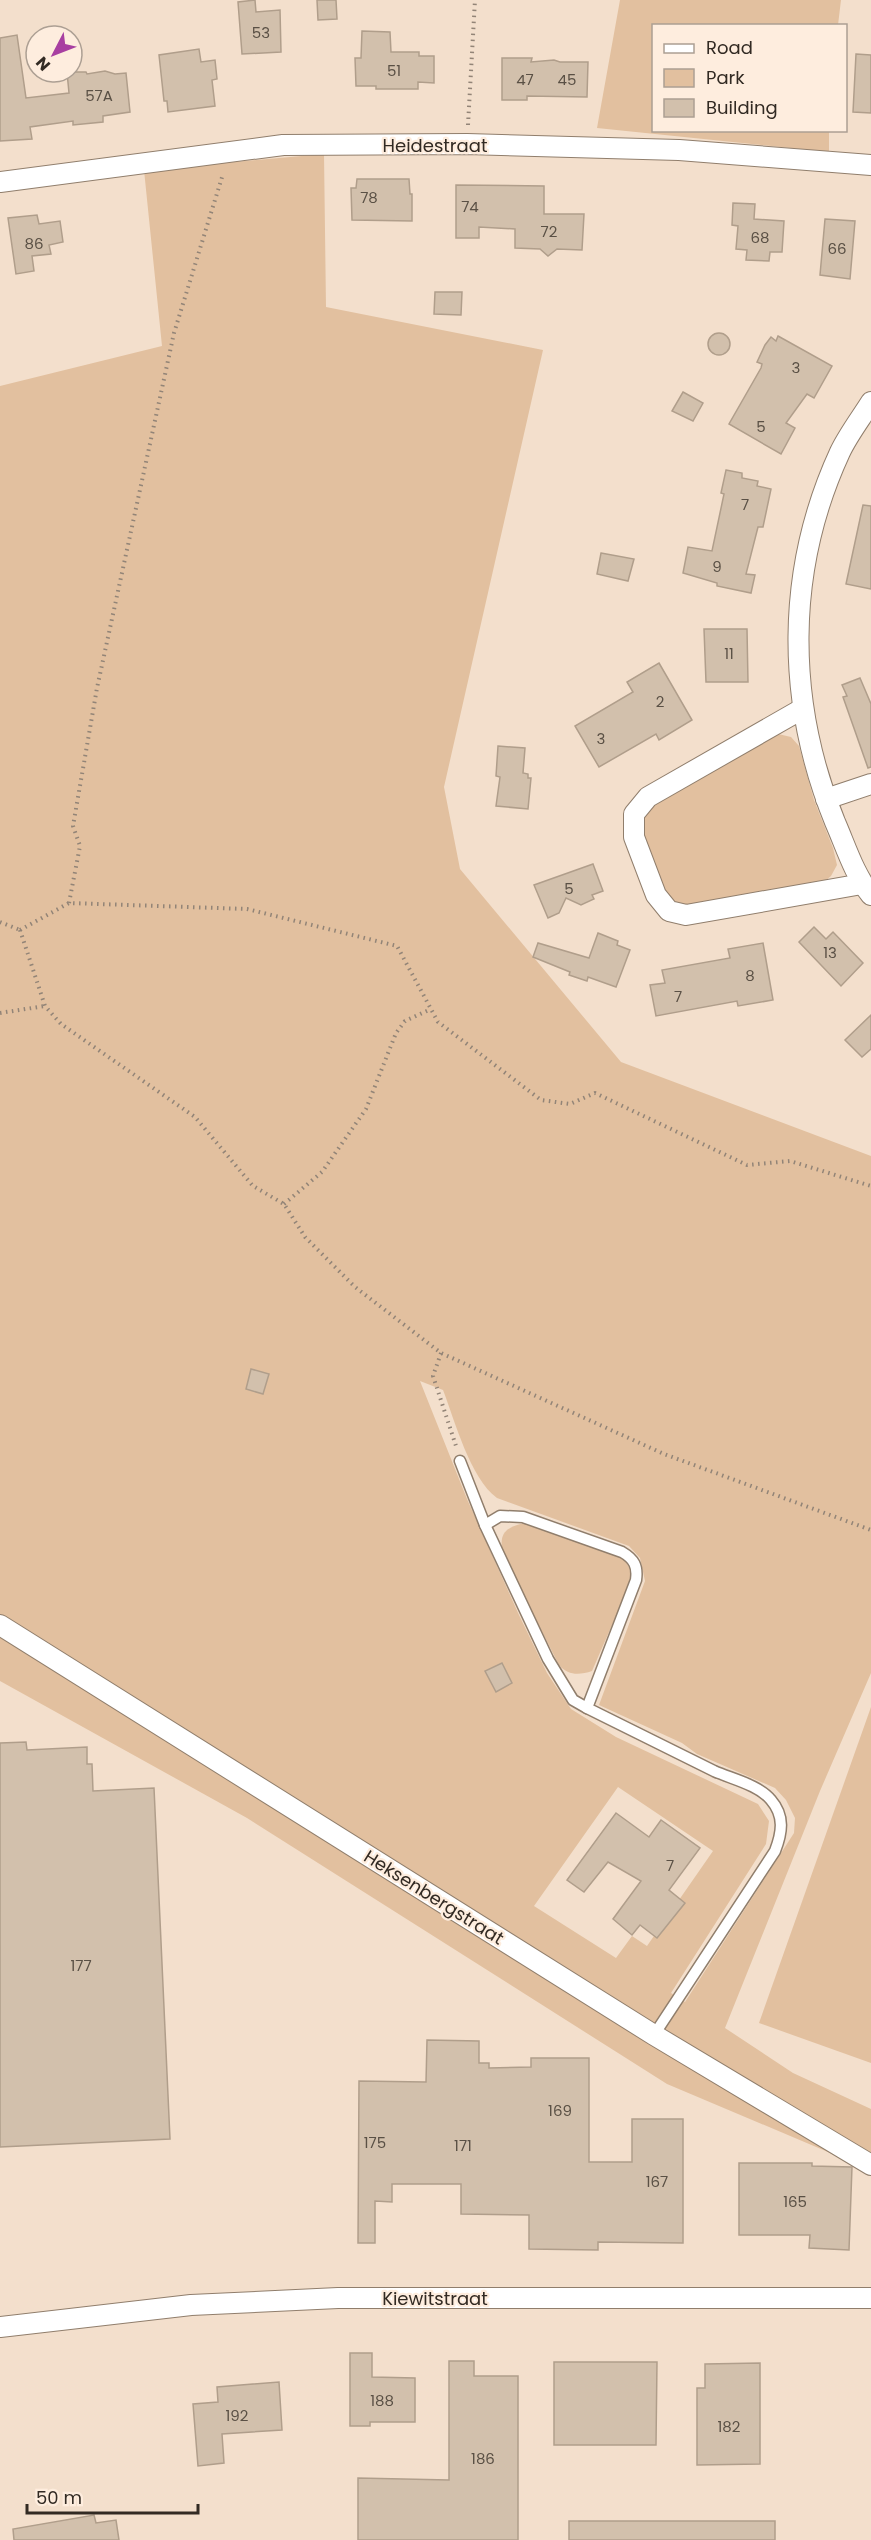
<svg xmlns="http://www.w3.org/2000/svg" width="871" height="2540" viewBox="0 0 871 2540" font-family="Poppins,sans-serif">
<rect width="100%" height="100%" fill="#f3dfcc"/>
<!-- green -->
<g fill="#e2c09f" fill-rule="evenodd">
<polygon points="620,0 841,0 838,25 654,26 654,130 829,131 829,152 597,128"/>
<path d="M 324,154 L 326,307 L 543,350 L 444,787 L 460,869 L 621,1062 L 871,1156 L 871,1673 L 820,1791 L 725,2028 L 793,2073 L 871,2109 L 871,2174 L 828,2152 L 667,2084 L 247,1818 L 0,1681 L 0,386 L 162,346 L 144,170 ZM 420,1381 L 443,1390 C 455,1421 470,1478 497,1498 L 629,1546 L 640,1558 L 645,1581 L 599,1705 L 682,1743 L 697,1754 L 775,1788 L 786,1800 L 795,1818 L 794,1833 L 685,2002 L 671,1993 L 766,1844 L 769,1821 L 758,1804 L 616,1737 L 571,1709 L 547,1673 L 519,1615 L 467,1499 ZM 618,1787 L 713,1851 L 647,1946 L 632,1936 L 616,1958 L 534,1906 Z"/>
<polygon points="774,733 791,737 799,746 814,800 833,848 837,865 831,876 824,882 688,905 673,903 667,899 640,833 645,808"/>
<path d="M 526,1523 L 622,1557 L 632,1571 L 632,1579 L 592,1671 C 580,1675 568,1676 559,1665 L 505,1559 C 497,1536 503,1527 526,1523 Z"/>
<polygon points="871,1707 871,2063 759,2023"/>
</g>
<!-- building -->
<g fill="#d2c0ac" stroke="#b09e8b" stroke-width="1.5">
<polygon points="255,0 256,12 280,10 281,52 242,54 238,2"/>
<polygon points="317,0 336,0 337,19 318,20"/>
<polygon points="362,31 390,32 391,52 419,52 419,56 434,56 434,83 418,82 418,89 376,89 376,86 356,86 355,58 361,58"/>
<polygon points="17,35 26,98 69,93 67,72 86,72 87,74 105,71 115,74 126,73 130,112 103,116 103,122 73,125 73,121 30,127 32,139 0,141 0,38"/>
<polygon points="199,49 201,62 215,60 217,79 212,80 215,106 168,112 167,101 164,101 159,55"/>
<polygon points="856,54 871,55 871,113 853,112"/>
<polygon points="502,58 532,58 531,62 554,60 560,62 588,62 587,97 527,96 527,100 502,100"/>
<polygon points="357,179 409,179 410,194 412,194 412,221 352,220 351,188 356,188"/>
<polygon points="456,185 544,186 544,214 584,214 582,250 557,249 548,256 540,249 515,248 515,229 479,227 479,238 456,238"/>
<polygon points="733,203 755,204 754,219 784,221 782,252 770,252 769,261 746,260 747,250 736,249 738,226 732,225"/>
<polygon points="37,215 39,224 60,221 63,242 49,245 51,254 32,256 34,271 16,274 8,218"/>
<polygon points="825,219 855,221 850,279 820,275"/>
<polygon points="435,292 462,292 461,315 434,314"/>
<circle cx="719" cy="344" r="11"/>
<polygon points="778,336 832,366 814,398 807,394 786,423 795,428 781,454 729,424 761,368 762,364 757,362 765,345 771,337 776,341"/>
<polygon points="683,392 703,403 693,421 672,411"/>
<polygon points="726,470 742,473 742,478 758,481 757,486 771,489 763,527 758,527 746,574 755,575 751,593 717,586 717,583 683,573 688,547 712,551 724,494 721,493"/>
<polygon points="863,505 871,506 871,589 846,584"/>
<polygon points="601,553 634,559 628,581 597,574"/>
<polygon points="704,629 747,629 748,682 706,682"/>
<polygon points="659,663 692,720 659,740 656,734 599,767 575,726 633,692 627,682"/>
<polygon points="860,678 871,704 871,767 868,768 843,697 847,696 842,685"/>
<polygon points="498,746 525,748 523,773 528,774 528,778 531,778 528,809 496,806 500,777 496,776"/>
<polygon points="593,864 603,891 592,895 594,899 581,905 566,898 559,913 548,918 534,885"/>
<polygon points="814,927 826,939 833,932 863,963 841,986 799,942"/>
<polygon points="598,933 618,941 617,945 630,950 616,987 588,977 587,981 569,975 570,972 533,957 538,943 589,958"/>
<polygon points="763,943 773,1000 738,1006 737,1001 656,1016 650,985 665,983 662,970 730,958 728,949"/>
<polygon points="871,1015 871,1049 862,1057 845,1040"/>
<polygon points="251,1369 269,1374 263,1394 246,1389"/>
<polygon points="502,1663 512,1683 496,1692 485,1671"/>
<polygon points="26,1742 27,1750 87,1747 87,1764 92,1764 93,1791 154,1788 170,2139 0,2147 0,1743"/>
<polygon points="616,1813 649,1837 661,1820 700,1848 669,1890 685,1903 657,1938 640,1925 632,1935 613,1919 641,1881 608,1862 584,1892 567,1880"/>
<polygon points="427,2040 479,2041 479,2063 489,2063 489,2068 531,2067 531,2058 589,2058 589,2162 632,2162 632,2119 683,2119 683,2243 598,2242 598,2250 529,2249 529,2215 461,2214 461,2184 392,2184 392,2202 375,2201 375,2243 358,2243 359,2081 426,2082"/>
<polygon points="739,2163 812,2163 812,2166 852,2167 849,2250 809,2248 810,2235 739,2235"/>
<polygon points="350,2353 372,2353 372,2377 415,2378 415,2422 370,2422 370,2426 350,2426"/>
<polygon points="449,2361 474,2361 474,2376 518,2376 518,2540 358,2540 358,2478 449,2480"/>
<polygon points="554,2362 657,2362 656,2445 554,2445"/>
<polygon points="760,2363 760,2464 697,2465 697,2388 705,2388 705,2364"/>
<polygon points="279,2382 282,2430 222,2434 224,2463 198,2466 193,2404 218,2402 217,2387"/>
<polygon points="94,2515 96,2523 116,2520 119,2540 14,2540 13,2529"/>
<rect x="569" y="2521" width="206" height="19"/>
</g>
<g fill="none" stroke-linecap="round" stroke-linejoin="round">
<!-- service casing -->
<g stroke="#907e6c" stroke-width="13">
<g id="service">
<polyline points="460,1461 485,1525 548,1659 573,1700 587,1708"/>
<path d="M 485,1525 L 500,1516 L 523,1517 L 622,1552 C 634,1559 638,1566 636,1580 L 587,1708 C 630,1729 672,1750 714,1771 C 732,1779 759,1785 771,1800 C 785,1816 782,1833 775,1851 L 654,2035"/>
</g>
</g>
<!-- minor casing -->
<g stroke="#907e6c" stroke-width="22">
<g id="minor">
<polyline points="0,182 283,145 467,144 679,150 871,165"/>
<path d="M 871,402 C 861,418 848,435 840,452 C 785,571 786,702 835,822 C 846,847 854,874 871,895"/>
<polyline points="802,709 648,797 634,814 634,837 656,895 669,911 686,915 862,884"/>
<polyline points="826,799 871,784"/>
<polyline points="0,1625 654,2035 871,2165"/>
<polyline points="0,2327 191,2305 338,2298 871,2298"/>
</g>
</g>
<!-- path -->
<g stroke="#928477" stroke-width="4" stroke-dasharray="1.5 4.5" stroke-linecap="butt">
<polyline points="468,125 475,0"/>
<polyline points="69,903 80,846 73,826 97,688 174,333 223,174"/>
<polyline points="0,922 20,930"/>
<polyline points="20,930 45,1006 61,1024 195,1117 253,1186 284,1204 305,1237 355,1287 441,1353 664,1454 871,1530"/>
<polyline points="20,930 69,903 247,909 397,946 438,1022 541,1100 570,1104 595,1093 747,1165 790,1161 871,1186"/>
<polyline points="0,1013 45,1006"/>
<polyline points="284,1204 322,1172 366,1109 396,1033 405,1021 431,1009"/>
<polyline points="441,1353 433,1376 456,1446"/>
</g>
<!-- service -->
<use href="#service" stroke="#fff" stroke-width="10"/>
<!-- minor -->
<use href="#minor" stroke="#fff" stroke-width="20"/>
</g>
<g text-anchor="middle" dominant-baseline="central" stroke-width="4.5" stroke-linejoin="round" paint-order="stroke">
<!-- number labels -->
<g font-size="15" fill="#5a5045">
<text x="261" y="32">53</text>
<text x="394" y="70">51</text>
<text x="525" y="79">47</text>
<text x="567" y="79">45</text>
<text x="99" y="95">57A</text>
<text x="369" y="197">78</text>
<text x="470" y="206">74</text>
<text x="549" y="231">72</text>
<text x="760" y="237">68</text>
<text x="34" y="243">86</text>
<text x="837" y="248">66</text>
<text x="796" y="367">3</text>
<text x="761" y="426">5</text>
<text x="745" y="504">7</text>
<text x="717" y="566">9</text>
<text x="729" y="653">11</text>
<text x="660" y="701">2</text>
<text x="601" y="738">3</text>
<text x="569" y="888">5</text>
<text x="830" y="952">13</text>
<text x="750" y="975">8</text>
<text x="678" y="996">7</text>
<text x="670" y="1865">7</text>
<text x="81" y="1965">177</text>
<text x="560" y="2110">169</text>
<text x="375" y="2142">175</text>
<text x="463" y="2145">171</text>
<text x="657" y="2181">167</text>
<text x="795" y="2201">165</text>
<text x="382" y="2400">188</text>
<text x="237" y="2415">192</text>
<text x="729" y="2426">182</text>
<text x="483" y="2458">186</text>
</g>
<!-- street labels -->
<g font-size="18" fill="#322a23" stroke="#feedde">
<text x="435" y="145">Heidestraat</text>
<text transform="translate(434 1897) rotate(32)">Heksenbergstraat</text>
<text x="435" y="2298">Kiewitstraat</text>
</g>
</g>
<!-- legend -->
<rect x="652" y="24" width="195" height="108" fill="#feedde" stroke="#ac9f93" stroke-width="1.5"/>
<rect x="664" y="44" width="30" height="9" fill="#ffffff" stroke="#ac9f93" stroke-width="1.5"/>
<text x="706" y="54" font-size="18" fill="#322a23">Road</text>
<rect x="664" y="69" width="30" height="18" fill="#e2c09f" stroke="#ac9f93" stroke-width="1.5"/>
<text x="706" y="84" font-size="18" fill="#322a23">Park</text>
<rect x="664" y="99" width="30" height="18" fill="#d2c0ac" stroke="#ac9f93" stroke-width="1.5"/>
<text x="706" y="114" font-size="18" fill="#322a23">Building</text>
<!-- north arrow -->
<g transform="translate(54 54) rotate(228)"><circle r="28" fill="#feedde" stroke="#ac9f93" stroke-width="1.5"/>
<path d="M0-4.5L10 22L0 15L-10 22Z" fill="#a83fa1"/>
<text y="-9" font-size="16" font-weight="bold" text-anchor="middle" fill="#322a23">N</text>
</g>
<!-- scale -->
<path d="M27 2504v9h171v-9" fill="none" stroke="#322a23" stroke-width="3"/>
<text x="36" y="2504" font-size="18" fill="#322a23" stroke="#feedde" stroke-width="4.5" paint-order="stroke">50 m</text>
</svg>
